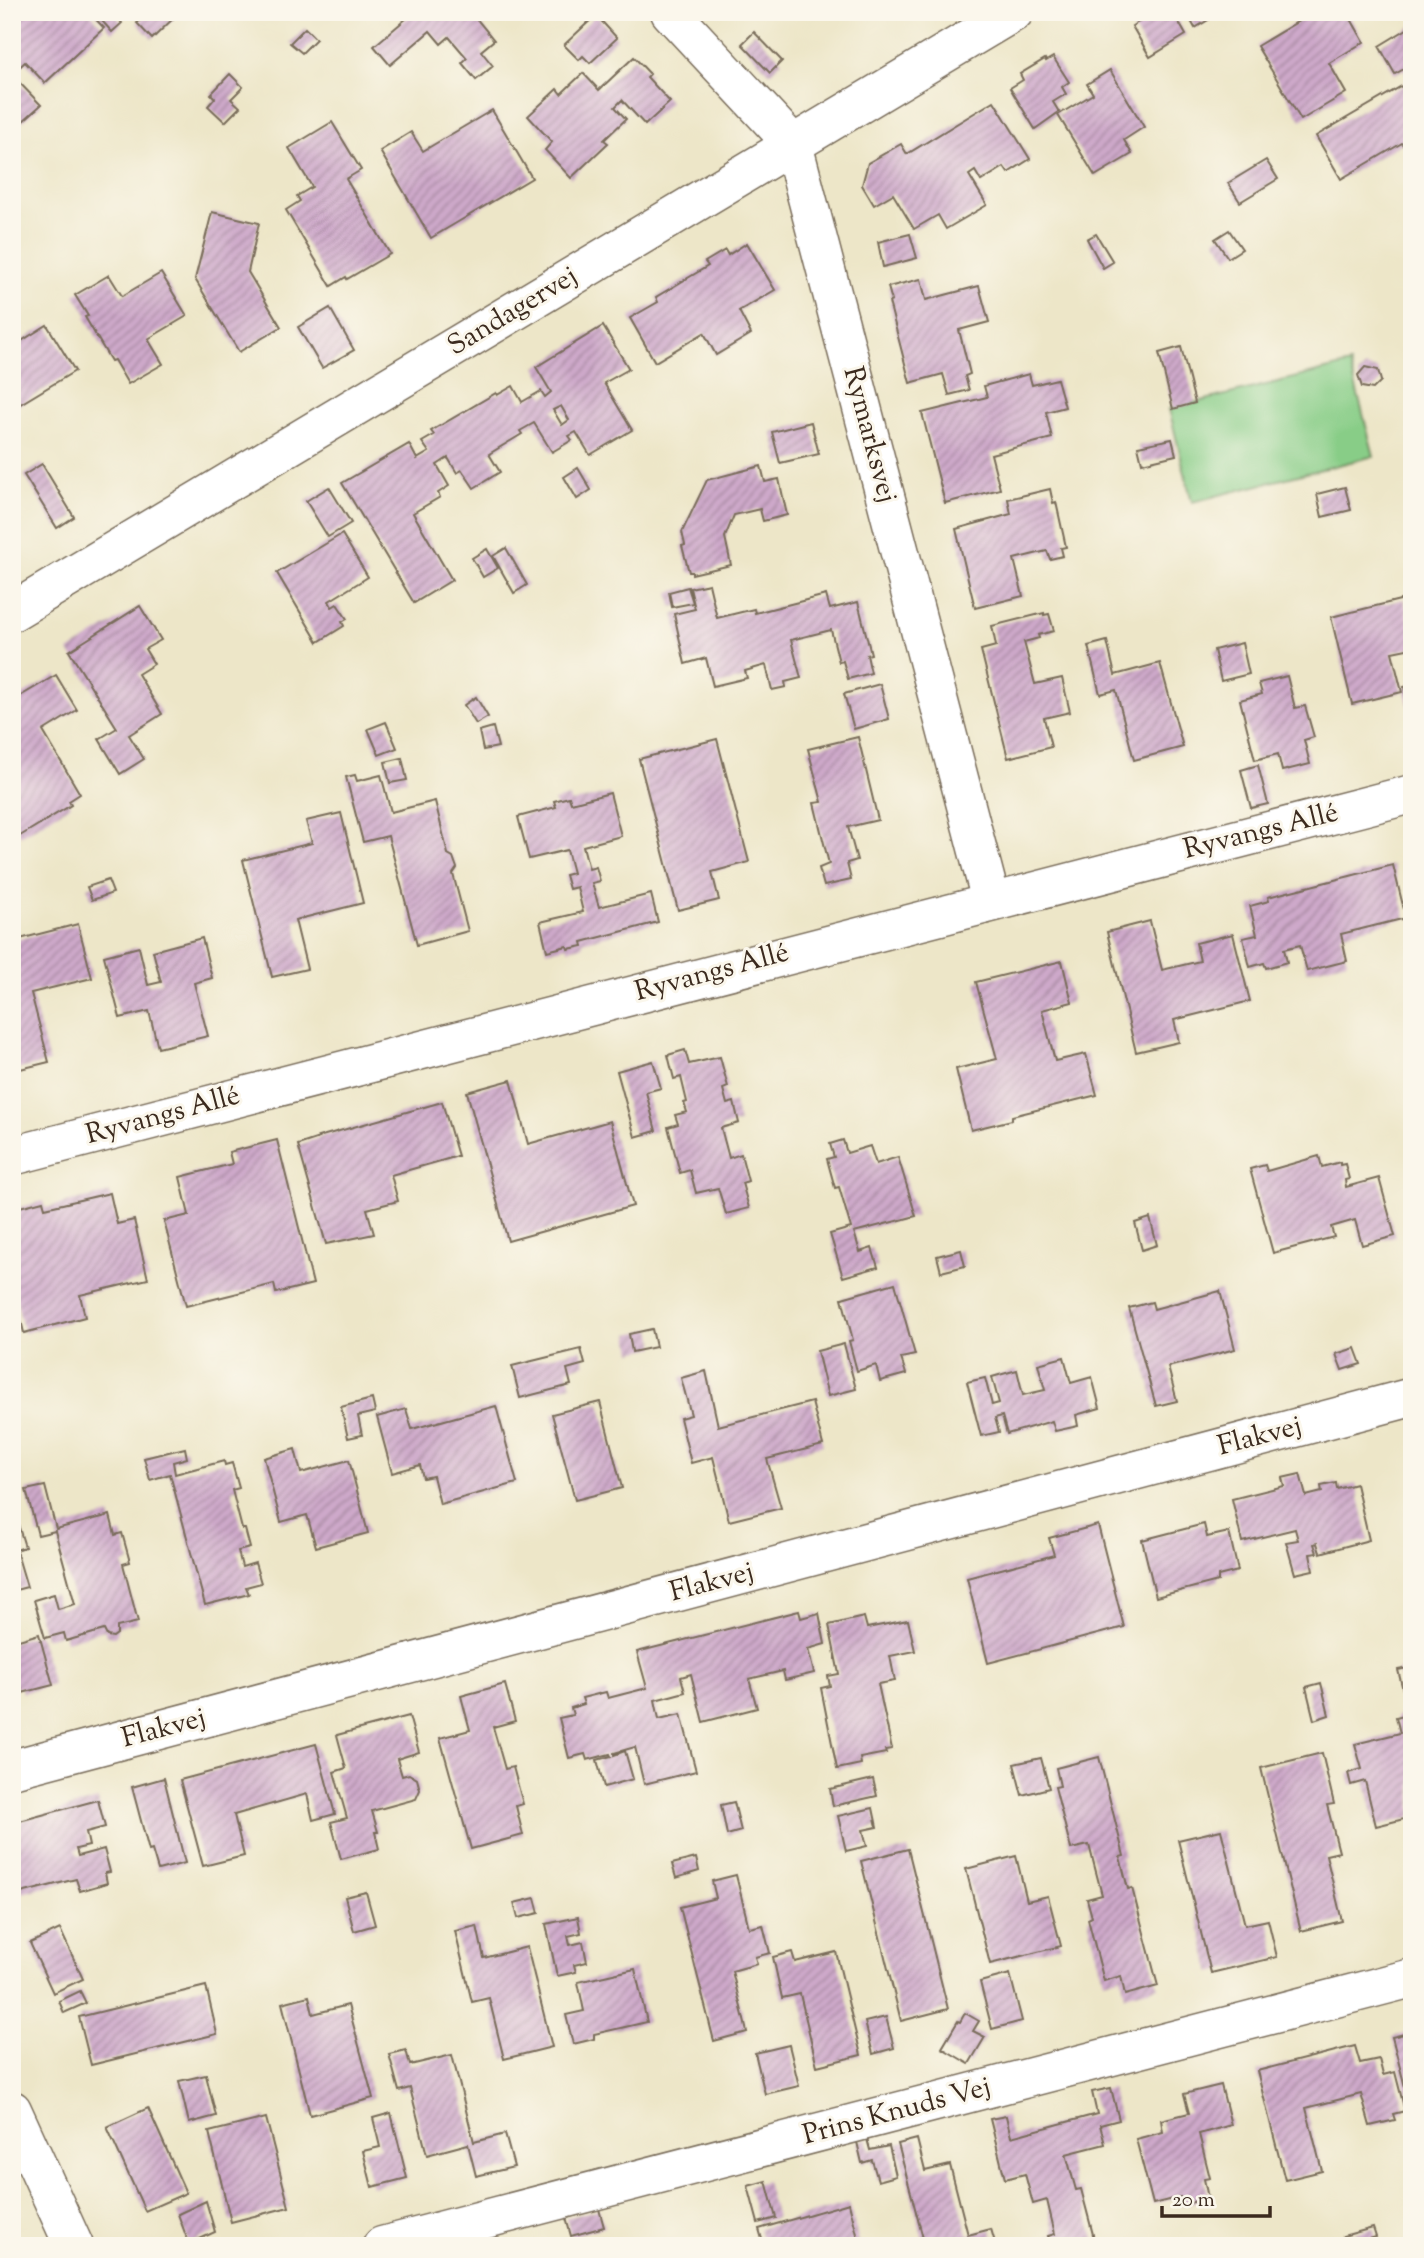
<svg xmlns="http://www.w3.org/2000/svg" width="1424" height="2258" viewBox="0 0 1424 2258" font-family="'Sorts Mill Goudy',serif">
<defs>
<pattern id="building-hatch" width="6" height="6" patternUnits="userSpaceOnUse" patternTransform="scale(1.75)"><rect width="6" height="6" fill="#cea9ca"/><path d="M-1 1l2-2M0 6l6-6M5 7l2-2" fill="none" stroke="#a88aa3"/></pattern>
</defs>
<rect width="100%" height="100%" fill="#fbf7ec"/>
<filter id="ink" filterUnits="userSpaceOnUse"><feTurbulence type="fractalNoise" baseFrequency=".0143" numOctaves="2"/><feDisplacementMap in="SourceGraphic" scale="14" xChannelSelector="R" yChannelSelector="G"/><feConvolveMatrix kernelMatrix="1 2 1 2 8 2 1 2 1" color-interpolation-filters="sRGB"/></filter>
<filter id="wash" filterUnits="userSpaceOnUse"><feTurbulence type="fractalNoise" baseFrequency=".00686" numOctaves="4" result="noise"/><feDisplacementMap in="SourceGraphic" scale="28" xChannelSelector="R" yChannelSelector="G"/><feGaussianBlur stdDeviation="1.57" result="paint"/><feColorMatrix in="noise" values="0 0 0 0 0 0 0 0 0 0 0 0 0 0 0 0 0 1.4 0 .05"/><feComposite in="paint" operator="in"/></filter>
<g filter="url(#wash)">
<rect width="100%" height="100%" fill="#ede6c8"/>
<!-- pitch -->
<polygon fill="#88cd87" stroke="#627c52" stroke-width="2" points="1350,364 1374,456 1192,502 1169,409"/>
<g id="blocks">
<!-- building -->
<g fill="url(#building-hatch)" fill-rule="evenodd">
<polygon points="12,12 89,12 104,28 45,83 25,62 12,74"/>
<polygon points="94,12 113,12 122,23 112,32"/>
<polygon points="138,12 180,12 152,39 137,23 143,18"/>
<polygon points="414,12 471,12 494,40 481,51 493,66 476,80 462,63 467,58 449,37 441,44 430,31 390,65 374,46"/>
<polygon points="1155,12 1173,12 1186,35 1150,57 1132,26"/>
<polygon points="1186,12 1221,12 1195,28"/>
<polygon points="1314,12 1347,12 1364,42 1329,63 1346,93 1301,120 1257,46"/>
<polygon points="596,15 617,38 590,63 583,56 579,60 564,45"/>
<polygon points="1412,26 1412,83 1404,69 1395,74 1379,46"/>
<polygon points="305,28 316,39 302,53 290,43"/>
<polygon points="754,32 782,61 770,73 742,44"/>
<polygon points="634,57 650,74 647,77 670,102 645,125 622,100 615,107 626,119 604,140 608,143 571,178 545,150 552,142 528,116 557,89 561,94 583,73 599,90"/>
<polygon points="1053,57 1069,82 1062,87 1066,94 1053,102 1059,112 1035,129 1010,88 1023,80 1020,74 1045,59 1046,61"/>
<polygon points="1110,70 1144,127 1124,140 1132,154 1095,176 1058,115 1093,94 1087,84"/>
<polygon points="230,74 243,87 231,99 240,107 225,122 208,106 215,98 211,94"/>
<polygon points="12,75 41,105 23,121 12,109"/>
<polygon points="1407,83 1412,92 1412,160 1402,143 1341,179 1316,136"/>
<polygon points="994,101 1030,159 1008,173 1004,167 981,181 975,171 969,175 987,205 946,229 938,215 914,229 893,194 874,205 862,185 868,163 901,144 907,154"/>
<polygon points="492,110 532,178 431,238 380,151 411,132 423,151"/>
<polygon points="332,122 361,170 346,179 390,254 347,279 346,277 331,286 286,210 300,201 297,196 312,187 289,148"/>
<polygon points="1266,160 1278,179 1240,202 1228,183"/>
<polygon points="212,212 259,223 248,272 281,327 239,352 195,279"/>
<polygon points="1229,230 1242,249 1228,258 1215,239"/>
<polygon points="910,234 917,258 883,267 878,242"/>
<polygon points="1096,234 1113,262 1103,268 1087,239"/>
<polygon points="747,243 775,290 739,311 751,334 716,355 704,333 655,362 630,318 658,302 656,297 708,266 705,262 725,250 728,255"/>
<polygon points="161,273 187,316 148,339 163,364 128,384 114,360 111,361 85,317 88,316 75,295 109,275 122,296"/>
<polygon points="921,279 926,300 979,286 989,322 959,330 970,374 965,376 969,390 949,395 943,374 910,383 889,302 892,301 888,287"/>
<polygon points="330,308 354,350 322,368 298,327"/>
<polygon points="47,325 75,371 12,409 12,347"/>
<path d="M 603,326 L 629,369 L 604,383 L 632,430 L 590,455 L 576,432 L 569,436 L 572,440 L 552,452 L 534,423 L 520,431 L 522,434 L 489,454 L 500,472 L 474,488 L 462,470 L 457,473 L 448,458 L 437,465 L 449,486 L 438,493 L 440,497 L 413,513 L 452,580 L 414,603 L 342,483 L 409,444 L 417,459 L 429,452 L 422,442 L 434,435 L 431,431 L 496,393 L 497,395 L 513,386 L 522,402 L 541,391 L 545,397 L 551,392 L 536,367 ZM 561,406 L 569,420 L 562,425 L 553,410 Z"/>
<polygon points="1181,347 1195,403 1173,409 1159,353"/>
<polygon points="1365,367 1378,370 1381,381 1373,389 1362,387 1358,375"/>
<polygon points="1029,374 1032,385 1057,379 1065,407 1046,412 1052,438 991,454 1000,489 945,503 922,413 987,397 984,386"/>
<polygon points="811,422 819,454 780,463 772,432"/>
<polygon points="1172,439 1176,455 1142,463 1138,446"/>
<polygon points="42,464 74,517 57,528 24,475"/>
<polygon points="761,466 765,482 779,479 787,515 763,521 760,509 734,515 725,537 731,565 692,574 692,572 689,572 682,546 685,545 682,532 707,480"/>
<polygon points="578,468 591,490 577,499 564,477"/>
<polygon points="329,487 351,523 328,537 306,501"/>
<polygon points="1345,487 1351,510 1322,517 1317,494"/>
<polygon points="1050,489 1053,503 1056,502 1066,547 1061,548 1063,556 1050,559 1047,551 1014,559 1023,596 975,608 956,529 1011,514 1008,499"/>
<polygon points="342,534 368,577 329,601 332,607 337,604 347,619 342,622 344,626 318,642 277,573"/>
<polygon points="506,548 527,585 514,593 493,556"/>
<polygon points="487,549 498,568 483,577 472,558"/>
<polygon points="709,584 717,618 754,609 755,613 826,595 830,609 858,602 871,654 867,655 871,673 848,679 843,661 839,662 831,630 791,640 801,678 785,682 786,687 772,690 766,665 745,671 747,678 713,686 706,658 685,664 674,614 695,609 690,588"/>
<polygon points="688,587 693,603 672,607 669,592"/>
<polygon points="1404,599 1412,634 1412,648 1392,652 1402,692 1352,704 1331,617"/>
<polygon points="140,606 161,640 145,649 154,664 138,674 162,714 129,735 144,759 120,774 99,739 117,728 69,651"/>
<polygon points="1044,613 1044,615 1049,614 1054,631 1038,635 1039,638 1024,642 1035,684 1062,678 1070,712 1044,718 1051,747 1008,758 981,650 996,646 992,626"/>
<polygon points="1107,641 1115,675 1160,663 1183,747 1134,760 1116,690 1100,694 1088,646"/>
<polygon points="1242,643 1249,674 1221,681 1214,650"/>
<polygon points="56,675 77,710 43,731 80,794 69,801 71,805 20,836 12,823 12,701"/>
<polygon points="1287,676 1295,708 1305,706 1314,737 1304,740 1310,764 1282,771 1278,754 1255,760 1240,700 1262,694 1259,683"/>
<polygon points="880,684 889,719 854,729 844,694"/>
<polygon points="1412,685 1412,715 1411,715 1404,687"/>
<polygon points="476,697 488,717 476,724 464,705"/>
<polygon points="386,722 397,748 379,755 368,729"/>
<polygon points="493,727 498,747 483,750 479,731"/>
<polygon points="858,737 878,820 848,827 857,860 847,863 851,880 824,886 819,868 829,864 814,803 822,802 808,749"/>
<polygon points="717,739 749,862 712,872 719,900 678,910 639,759"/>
<polygon points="402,758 407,780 390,783 385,762"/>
<polygon points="1258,765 1268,804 1251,808 1241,770"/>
<polygon points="355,775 357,781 381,775 391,812 435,801 448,854 453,857 457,868 453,874 468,931 417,945 388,836 363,842 346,777"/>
<polygon points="610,793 621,836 583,846 589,869 596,867 600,881 592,883 599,907 651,894 658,922 582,942 583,946 568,949 567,946 547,951 540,922 583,912 577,887 569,889 565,875 573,873 567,850 529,859 518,817 556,807 554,801 569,797 571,803"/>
<polygon points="341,813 363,903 295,920 307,969 272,977 243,860 312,843 306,821"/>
<polygon points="1393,865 1406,918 1341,934 1347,961 1307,971 1300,945 1284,949 1287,962 1266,968 1264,963 1250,967 1243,938 1257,935 1250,906 1269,901 1268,897"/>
<polygon points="108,880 113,893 92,900 87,887"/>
<polygon points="1150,921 1162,970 1200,961 1196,943 1233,934 1250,1001 1174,1020 1179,1042 1136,1052 1107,932"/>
<polygon points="78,924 92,978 31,993 49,1062 12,1071 12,941"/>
<polygon points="202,938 212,978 194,983 208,1036 158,1048 149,1011 120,1018 104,956 139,947 148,985 161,982 153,951"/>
<polygon points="1062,961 1072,1002 1042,1010 1055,1061 1086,1054 1097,1095 1012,1116 1012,1120 971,1130 956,1069 997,1059 976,982"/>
<polygon points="685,1050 689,1064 720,1057 728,1087 723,1089 727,1104 734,1102 739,1123 721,1128 729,1158 741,1154 748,1181 742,1183 749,1208 726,1214 718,1188 696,1193 690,1170 680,1173 668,1127 678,1124 675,1115 687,1112 684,1103 687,1102 681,1077 674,1079 668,1055"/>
<polygon points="653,1061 661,1088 646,1092 656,1131 635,1137 617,1071"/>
<polygon points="511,1080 528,1144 610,1121 633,1206 508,1241 467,1092"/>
<polygon points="442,1102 458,1156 391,1175 398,1201 367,1209 374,1234 326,1244 298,1145 319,1138 318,1137"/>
<polygon points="277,1140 313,1284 276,1293 274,1284 186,1306 164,1221 189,1215 180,1177 232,1164 229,1152"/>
<polygon points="843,1140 847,1153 870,1146 876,1164 898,1157 916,1216 854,1232 860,1252 872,1248 878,1267 843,1277 830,1234 851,1228 839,1187 835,1188 827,1159 834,1157 830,1144"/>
<polygon points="1319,1156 1322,1167 1340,1162 1340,1165 1345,1164 1349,1179 1345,1180 1346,1187 1379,1178 1395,1236 1362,1245 1355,1220 1331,1227 1334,1237 1273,1253 1250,1169 1265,1165 1267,1171"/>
<polygon points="110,1193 117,1224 134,1220 148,1279 80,1295 85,1317 24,1333 12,1282 12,1209 43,1201 45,1208"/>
<polygon points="1150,1218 1157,1245 1142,1250 1135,1223"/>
<polygon points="961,1250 965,1266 941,1272 937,1256"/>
<polygon points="895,1283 915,1355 901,1358 906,1374 880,1381 876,1365 857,1371 849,1341 853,1340 842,1298"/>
<polygon points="1220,1291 1235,1349 1168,1367 1177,1401 1156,1406 1129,1308 1152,1302 1154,1309"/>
<polygon points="652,1329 656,1347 632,1352 629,1334"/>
<polygon points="844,1344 856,1389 828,1396 817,1351"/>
<polygon points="1355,1348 1361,1364 1342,1370 1336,1354"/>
<polygon points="581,1349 585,1364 567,1369 571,1385 520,1398 512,1366"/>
<polygon points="1064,1357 1071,1383 1092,1377 1100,1408 1076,1415 1078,1426 1055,1431 1052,1421 1007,1434 1002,1416 995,1418 999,1432 981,1436 967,1382 985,1378 992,1405 999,1403 992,1377 1017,1370 1023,1395 1045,1390 1038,1364"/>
<polygon points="706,1371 718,1426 812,1402 823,1445 767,1459 781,1508 729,1521 713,1457 691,1463 680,1418 691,1415 681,1378"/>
<polygon points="372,1399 375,1412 358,1416 362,1435 348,1438 341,1407"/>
<polygon points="600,1402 622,1488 575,1500 552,1414"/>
<polygon points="496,1406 517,1483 440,1504 433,1476 423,1478 420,1465 392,1473 377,1417 406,1409 412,1429"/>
<polygon points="185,1448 187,1458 173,1462 175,1474 224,1461 225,1465 232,1463 239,1488 232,1490 242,1529 245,1529 250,1548 238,1551 242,1567 255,1563 261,1583 246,1587 249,1594 205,1605 170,1474 150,1480 144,1458"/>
<polygon points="295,1449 301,1473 349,1460 368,1533 316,1547 307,1515 281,1522 264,1458"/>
<polygon points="1300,1474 1306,1496 1322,1492 1321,1486 1336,1483 1337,1489 1356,1484 1369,1540 1320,1553 1317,1543 1314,1544 1317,1553 1310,1554 1313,1570 1295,1574 1286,1542 1298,1540 1295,1529 1242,1542 1232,1499 1284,1486 1282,1478"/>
<polygon points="45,1486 56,1529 110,1515 115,1535 122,1533 130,1562 123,1564 138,1622 117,1627 117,1634 113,1637 107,1636 104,1630 66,1641 64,1633 45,1638 34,1600 54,1594 58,1609 75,1604 55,1531 38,1535 26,1490"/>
<polygon points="13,1508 25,1547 16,1550 27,1587 12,1591"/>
<polygon points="1204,1524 1207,1537 1229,1532 1238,1571 1218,1576 1218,1581 1156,1597 1142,1540"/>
<polygon points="1098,1525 1124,1627 988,1663 967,1578 1054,1555 1049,1538"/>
<polygon points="799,1611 801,1618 819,1613 825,1644 808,1649 814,1673 785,1680 783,1671 749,1679 757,1708 703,1722 691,1674 681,1677 685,1692 655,1700 659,1719 681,1714 696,1771 644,1784 635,1747 614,1753 614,1755 625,1751 633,1779 604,1787 597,1760 611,1756 610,1754 587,1760 585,1754 569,1758 559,1718 573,1715 571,1708 584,1704 582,1698 606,1692 608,1698 647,1688 637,1652"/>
<polygon points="864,1617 867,1628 908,1620 915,1651 890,1656 895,1681 878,1684 892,1749 885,1750 886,1753 860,1758 861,1764 837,1769 821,1688 830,1686 828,1676 839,1674 829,1625"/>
<polygon points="39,1634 53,1685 22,1693 21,1687 12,1689 12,1642"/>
<polygon points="1412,1667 1412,1696 1405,1698 1398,1670"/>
<polygon points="1321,1683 1329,1715 1314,1720 1306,1687"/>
<polygon points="505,1684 515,1721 493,1727 505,1769 513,1767 523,1804 516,1806 523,1835 471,1849 440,1738 470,1730 461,1696"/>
<polygon points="1412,1713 1412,1817 1376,1826 1365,1781 1351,1785 1348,1773 1362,1769 1355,1744 1400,1733 1396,1717"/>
<polygon points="409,1716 419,1752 397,1759 402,1776 409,1774 417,1779 420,1790 416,1799 372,1811 378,1832 375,1832 379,1849 341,1859 331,1822 347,1818 334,1772 346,1768 337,1735"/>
<polygon points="316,1744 335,1814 313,1820 307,1794 234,1815 244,1856 203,1866 180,1780"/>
<polygon points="1322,1753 1334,1804 1327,1805 1339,1852 1326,1855 1342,1921 1301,1931 1261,1768"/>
<polygon points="1099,1757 1124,1856 1120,1857 1128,1889 1132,1888 1158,1986 1125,1995 1121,1976 1104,1981 1088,1919 1092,1917 1087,1899 1102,1895 1089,1845 1071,1849 1055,1787 1060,1786 1056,1768"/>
<polygon points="1041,1758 1049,1788 1022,1795 1014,1764"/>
<polygon points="164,1778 185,1863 158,1870 152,1850 149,1851 132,1787"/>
<polygon points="873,1779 877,1796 833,1806 830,1789"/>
<polygon points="98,1800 105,1827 86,1832 89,1846 76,1849 78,1856 104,1849 110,1872 105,1873 107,1883 80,1891 76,1879 21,1893 15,1868 19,1867 15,1851 12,1851 12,1823"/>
<polygon points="734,1802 741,1831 727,1835 721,1805"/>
<polygon points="873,1808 877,1827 863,1830 867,1846 846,1851 838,1816"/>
<polygon points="1221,1830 1245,1925 1268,1920 1277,1957 1211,1973 1178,1840"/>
<polygon points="908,1849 948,2009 901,2021 861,1861"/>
<polygon points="1016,1856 1027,1901 1048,1896 1061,1946 990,1964 966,1869"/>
<polygon points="696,1858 699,1871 676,1878 672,1864"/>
<polygon points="736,1875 749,1928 763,1925 770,1953 755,1957 757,1964 732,1971 747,2032 714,2041 680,1907 716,1898 712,1881"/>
<polygon points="366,1892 375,1925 354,1931 345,1897"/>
<polygon points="535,1898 539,1913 518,1918 514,1903"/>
<polygon points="578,1917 581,1933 568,1936 570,1945 583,1942 587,1962 574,1965 576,1972 557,1976 546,1924"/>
<polygon points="477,1926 484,1958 527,1947 552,2047 504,2059 489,1998 472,2002 455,1931"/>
<polygon points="60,1929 83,1979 53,1993 30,1943"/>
<polygon points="792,1952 795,1962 836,1952 861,2055 817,2066 800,1994 782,1998 773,1957"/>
<polygon points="635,1969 647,2022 594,2034 594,2039 573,2044 566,2015 584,2011 578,1982"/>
<polygon points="1010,1974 1022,2021 992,2029 980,1982"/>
<polygon points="206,1986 217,2034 91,2065 79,2017"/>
<polygon points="80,1991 86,2003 64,2013 59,2001"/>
<polygon points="309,1996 313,2014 348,2005 373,2098 310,2115 282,2003"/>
<polygon points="965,2013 979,2021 973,2031 985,2037 969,2064 942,2048 958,2021 960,2022"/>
<polygon points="886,2017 894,2048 873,2054 865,2022"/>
<polygon points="1412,2032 1412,2110 1411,2110 1392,2037"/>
<polygon points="789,2045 799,2086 765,2094 755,2053"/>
<polygon points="1355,2046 1360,2063 1379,2059 1383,2075 1395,2072 1405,2111 1393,2114 1395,2120 1370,2126 1361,2094 1306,2108 1322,2171 1285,2180 1257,2071"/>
<polygon points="406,2050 410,2065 452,2055 474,2142 505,2134 514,2167 476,2176 468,2144 427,2155 410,2088 399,2091 389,2054"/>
<polygon points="206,2075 216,2116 189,2123 179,2081"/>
<polygon points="1221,2085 1231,2125 1199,2134 1210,2178 1204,2179 1208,2198 1182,2205 1180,2197 1153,2204 1136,2139 1163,2132 1161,2120 1189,2113 1184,2094"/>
<polygon points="1111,2088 1119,2120 1100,2125 1105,2144 1066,2154 1076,2190 1081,2189 1096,2246 1051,2246 1048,2236 1055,2234 1047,2200 1033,2204 1025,2174 1005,2179 990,2119 1006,2116 1011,2137 1097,2114 1092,2092"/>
<polygon points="148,2108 186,2193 145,2211 107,2127"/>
<polygon points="391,2113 407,2178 372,2187 363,2151 380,2147 373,2118"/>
<polygon points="266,2118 289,2207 231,2222 209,2132"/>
<polygon points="867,2139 870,2150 889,2146 896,2176 878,2181 872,2160 862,2163 857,2142"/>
<polygon points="917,2139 925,2171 950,2165 968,2235 991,2229 996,2246 925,2246 898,2144"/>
<polygon points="766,2181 776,2218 758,2223 748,2186"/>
<polygon points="206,2201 215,2232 189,2244 178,2214"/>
<polygon points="849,2203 860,2246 764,2246 759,2229"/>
<polygon points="599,2209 604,2227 571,2236 566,2218"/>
<polygon points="1373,2228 1376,2237 1346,2246 1343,2236"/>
</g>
</g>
</g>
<g filter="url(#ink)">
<use href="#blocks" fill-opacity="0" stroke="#796c5a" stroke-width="2"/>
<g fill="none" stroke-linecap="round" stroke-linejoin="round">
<!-- minor casing -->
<g stroke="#796c5a" stroke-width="41">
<g id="minor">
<polyline points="670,12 793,144 991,901"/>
<polyline points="12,612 1014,12"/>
<polyline points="12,1156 1412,794"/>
<polyline points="12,1769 1412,1397"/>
<polyline points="12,2110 74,2246"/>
<polyline points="382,2246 1412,1978"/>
</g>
</g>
<!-- minor -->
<use href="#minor" stroke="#fff" stroke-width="38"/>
</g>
</g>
<g text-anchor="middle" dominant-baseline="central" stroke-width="6" stroke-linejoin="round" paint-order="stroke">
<!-- street labels -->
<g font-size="28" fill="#3b2a1e" stroke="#fbf7ec">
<text transform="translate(513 312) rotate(-31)">Sandagervej</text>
<text transform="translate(869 435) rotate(75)">Rymarksvej</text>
<text transform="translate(1261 832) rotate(-14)">Ryvangs Allé</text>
<text transform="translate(712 973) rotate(-15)">Ryvangs Allé</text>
<text transform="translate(163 1116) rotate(-15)">Ryvangs Allé</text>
<text transform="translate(1260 1437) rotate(-15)">Flakvej</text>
<text transform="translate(712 1583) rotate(-15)">Flakvej</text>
<text transform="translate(164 1729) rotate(-15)">Flakvej</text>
<text transform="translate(897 2112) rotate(-15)">Prins Knuds Vej</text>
</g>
</g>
<!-- margin -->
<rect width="1424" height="2258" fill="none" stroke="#fbf7ec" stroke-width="42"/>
<!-- scale -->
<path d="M1162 2206v10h108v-10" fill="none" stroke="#3b2a1e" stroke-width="3.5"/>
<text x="1172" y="2206" font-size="21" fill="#3b2a1e" stroke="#fbf7ec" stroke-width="5" paint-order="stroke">20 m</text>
</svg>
